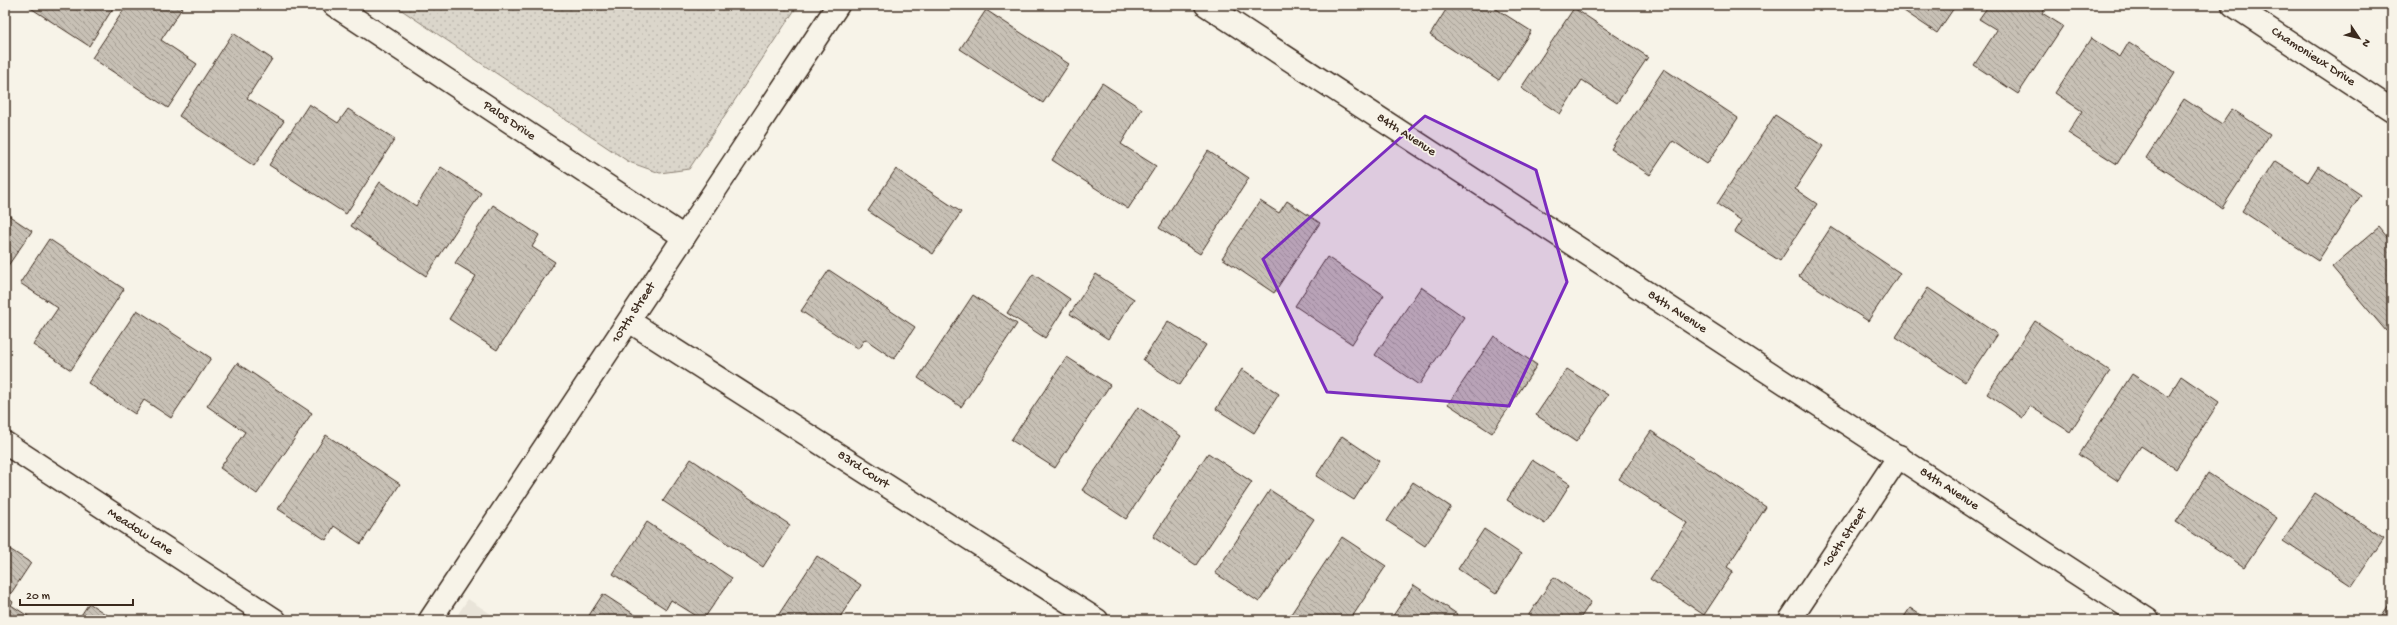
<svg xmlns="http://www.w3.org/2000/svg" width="2397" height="625" viewBox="0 0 2397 625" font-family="'Gochi Hand',sans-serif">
<defs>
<pattern id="grass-dots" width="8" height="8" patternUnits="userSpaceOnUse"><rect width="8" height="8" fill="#dbd6cb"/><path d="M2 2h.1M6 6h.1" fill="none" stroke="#bdb8ae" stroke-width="1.8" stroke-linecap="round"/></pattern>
<pattern id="building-back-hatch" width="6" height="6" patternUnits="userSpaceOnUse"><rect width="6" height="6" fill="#c8c1b6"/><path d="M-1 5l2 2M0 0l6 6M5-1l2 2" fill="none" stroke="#a49d93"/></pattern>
</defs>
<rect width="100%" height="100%" fill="#f7f3e8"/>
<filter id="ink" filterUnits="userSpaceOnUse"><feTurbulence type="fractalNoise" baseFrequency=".025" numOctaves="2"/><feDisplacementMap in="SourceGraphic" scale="8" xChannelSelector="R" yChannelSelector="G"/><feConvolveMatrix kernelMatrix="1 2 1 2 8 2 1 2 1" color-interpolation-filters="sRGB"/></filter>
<g filter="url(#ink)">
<!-- built -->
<polygon fill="#e9e4d9" points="468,599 500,620 454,620"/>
<!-- grass -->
<polygon fill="url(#grass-dots)" stroke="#8b8074" points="394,5 798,5 689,169 660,173 629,162"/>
<!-- building -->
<g fill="url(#building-back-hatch)" stroke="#3b2a1e">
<polygon points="26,5 115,5 89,46"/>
<polygon points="127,5 184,5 161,40 197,64 168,108 92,58"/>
<polygon points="1449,5 1490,5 1531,31 1499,80 1430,35"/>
<polygon points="1895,5 1956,5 1937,33"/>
<polygon points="1989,5 2047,5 2042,13 2063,26 2018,94 1974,65 1997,30 1979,19"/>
<polygon points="1574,8 1648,57 1617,103 1582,80 1560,114 1521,88"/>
<polygon points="986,10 1069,64 1043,103 960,49"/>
<polygon points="233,33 272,59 247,98 284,121 254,166 179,116"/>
<polygon points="2091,38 2120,57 2129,42 2175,72 2117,164 2068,133 2082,111 2055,93"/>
<polygon points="1664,69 1738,118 1707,164 1673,141 1650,175 1611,149"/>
<polygon points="1102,83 1142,109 1121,144 1156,166 1128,209 1052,160"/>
<polygon points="2184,99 2222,124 2232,109 2270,134 2222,208 2146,158"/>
<polygon points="309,104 338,123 348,109 395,139 346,214 269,165"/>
<polygon points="1775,115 1823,146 1795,189 1817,204 1780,261 1735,232 1742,221 1717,204"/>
<polygon points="1208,151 1249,178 1200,254 1159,228"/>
<polygon points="2275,161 2308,182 2318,166 2361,195 2318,261 2242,211"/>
<polygon points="441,167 481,193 426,276 351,226 380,182 416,206"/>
<polygon points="896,169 961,212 933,254 868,211"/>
<polygon points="1260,201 1279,213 1287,201 1320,223 1274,293 1222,258"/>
<polygon points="493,205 539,235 532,247 555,262 497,350 449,319 476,276 455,263"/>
<polygon points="5,213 32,231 5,270"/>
<polygon points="1831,227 1900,273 1868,321 1799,276"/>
<polygon points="2379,227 2392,243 2392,325 2386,331 2332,267"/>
<polygon points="49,239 124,289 71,370 33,345 58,308 20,283"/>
<polygon points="1327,257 1384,295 1352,344 1295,306"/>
<polygon points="829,270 915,327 894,359 865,339 858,349 801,311"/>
<polygon points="1033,274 1070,299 1045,338 1007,313"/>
<polygon points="1096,274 1134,299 1108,339 1070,314"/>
<polygon points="1421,287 1464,317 1419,385 1375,355"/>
<polygon points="1928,288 1997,334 1965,382 1896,337"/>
<polygon points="973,295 1017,324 961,407 918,378"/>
<polygon points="137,310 211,358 171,418 144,400 135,414 88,383"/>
<polygon points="1168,321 1206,345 1180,385 1143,360"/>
<polygon points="2035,321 2110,371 2070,432 2030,406 2023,418 1987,394"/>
<polygon points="1494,336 1537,365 1492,433 1448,404"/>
<polygon points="1067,357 1110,385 1055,468 1011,440"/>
<polygon points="237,363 312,413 257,494 220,468 245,432 207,406"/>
<polygon points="1242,369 1279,394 1254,433 1216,409"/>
<polygon points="1567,369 1608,395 1576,442 1536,415"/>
<polygon points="2132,374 2168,397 2181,376 2219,402 2176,469 2141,446 2118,481 2079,455"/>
<polygon points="1138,407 1181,436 1126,519 1082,490"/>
<polygon points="1651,431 1766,507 1727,567 1733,571 1704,615 1650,579 1687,523 1619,479"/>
<polygon points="326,435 400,484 361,544 334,526 326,540 278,509"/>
<polygon points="1342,436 1379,461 1354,500 1316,476"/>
<polygon points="1208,453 1252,482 1196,565 1153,537"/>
<polygon points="691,459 790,525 763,567 663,501"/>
<polygon points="1532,460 1570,484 1545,524 1507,500"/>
<polygon points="2208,473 2277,518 2244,567 2176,522"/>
<polygon points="1413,482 1451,507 1425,546 1387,521"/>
<polygon points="1270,490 1314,519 1259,602 1215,573"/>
<polygon points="2315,493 2384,538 2352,586 2283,541"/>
<polygon points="647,522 732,578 703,620 671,600 666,609 613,574"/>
<polygon points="1484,529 1521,554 1496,594 1458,569"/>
<polygon points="1342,537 1386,566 1350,620 1287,620"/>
<polygon points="5,546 31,563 8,598 13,602 11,605 34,620 5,620"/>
<polygon points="817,556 861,585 838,620 775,620"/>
<polygon points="1554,577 1591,602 1579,620 1534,620 1528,616"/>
<polygon points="1414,585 1457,614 1453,620 1390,620"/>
<polygon points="603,594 643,620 586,620"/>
<polygon points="2392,600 2392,620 2379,620"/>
<polygon points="89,603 114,620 78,620"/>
<polygon points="1910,608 1928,620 1902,620"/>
</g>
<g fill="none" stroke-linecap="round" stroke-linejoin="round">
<!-- minor casing -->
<g stroke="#3b2a1e" stroke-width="25">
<g id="minor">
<polyline points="334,5 684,237"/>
<polyline points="1206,5 2148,620"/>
<polyline points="2233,5 2392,110"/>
<polyline points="629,321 1097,620"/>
<polyline points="5,443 275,620"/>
<polyline points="430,620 838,5"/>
<polyline points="1790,620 1899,456"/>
</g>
</g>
<!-- minor -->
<use href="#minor" stroke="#f7f3e8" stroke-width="22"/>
</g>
</g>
<!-- marked area -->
<path fill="#7b2cbf" fill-opacity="0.2" stroke="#7b2cbf" stroke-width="3" stroke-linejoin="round" d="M 1425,116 L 1536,170 L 1567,282 L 1509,406 L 1327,392 L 1263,259 Z"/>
<g text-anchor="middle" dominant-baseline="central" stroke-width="3.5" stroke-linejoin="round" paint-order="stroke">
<!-- street labels -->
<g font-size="13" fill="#3b2a1e" stroke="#f7f3e8">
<text transform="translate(2313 57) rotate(33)">Chamonieux Drive</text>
<text transform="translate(509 121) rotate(34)">Palos Drive</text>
<text transform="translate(1406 135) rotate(33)">84th Avenue</text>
<text transform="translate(1677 312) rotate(33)">84th Avenue</text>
<text transform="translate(634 313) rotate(-57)">107th Street</text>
<text transform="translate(863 470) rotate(33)">83rd Court</text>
<text transform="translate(1949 489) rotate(33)">84th Avenue</text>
<text transform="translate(140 532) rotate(33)">Meadow Lane</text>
<text transform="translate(1845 538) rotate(-56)">106th Street</text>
</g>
</g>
<!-- margin -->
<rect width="2397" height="625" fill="none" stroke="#f7f3e8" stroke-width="20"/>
<rect x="10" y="10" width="2377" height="605" fill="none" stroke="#3b2a1e" stroke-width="1.5" filter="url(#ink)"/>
<!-- north arrow -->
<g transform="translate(2359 38) rotate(125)" stroke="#f7f3e8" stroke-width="3" paint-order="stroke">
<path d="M0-3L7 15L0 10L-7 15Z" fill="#3b2a1e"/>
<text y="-6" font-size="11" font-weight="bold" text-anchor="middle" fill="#3b2a1e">N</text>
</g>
<!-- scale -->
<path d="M20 599v6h113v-6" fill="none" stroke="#3b2a1e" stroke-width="2"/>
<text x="26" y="599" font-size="12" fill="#3b2a1e" stroke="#f7f3e8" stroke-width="3" paint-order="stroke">20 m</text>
</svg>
